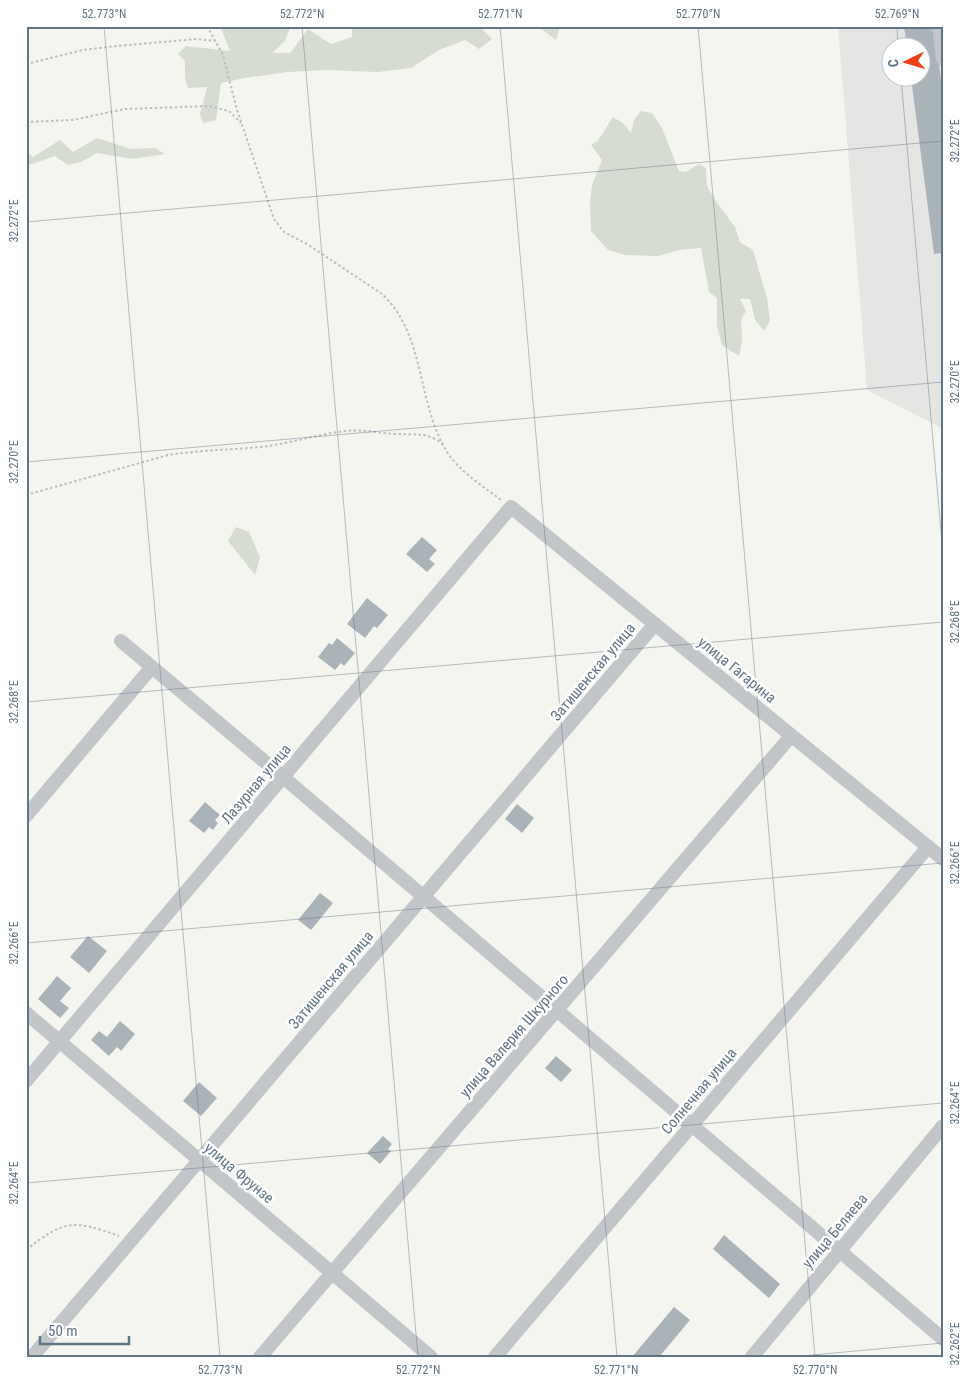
<svg xmlns="http://www.w3.org/2000/svg" width="969" height="1383" viewBox="0 0 969 1383" font-family="'Roboto Condensed',sans-serif">
<rect width="100%" height="100%" fill="#f5f5f0"/>
<!-- built -->
<path fill="#e5e6e4" fill-rule="evenodd" d="M 838,26 L 943,26 L 943,429 L 867,390 ZM 892,48 L 922,48 L 922,78 L 892,78 Z"/>
<!-- green -->
<g fill="#d6dcd1">
<polygon points="220,26 291,26 285,41 272,53 290,53 308,29 331,44 352,37 352,26 487,26 481,28 492,39 479,49 465,40 439,50 411,68 378,72 326,70 288,72 245,78 221,83 216,120 203,123 200,114 207,87 188,88 185,79 185,61 178,54 186,46 230,51"/>
<polygon points="506,26 560,26 556,40 539,27 523,29"/>
<polygon points="641,111 652,113 662,128 679,171 686,172 699,164 706,168 707,186 715,200 735,227 740,242 753,250 767,298 770,321 764,331 755,320 750,299 740,299 746,311 741,320 742,340 739,356 722,345 717,326 717,298 709,292 701,248 679,250 658,256 625,255 608,250 591,231 590,202 592,185 602,160 591,145 598,141 613,117 623,123 631,133 634,120"/>
<polygon points="97,138 131,149 155,148 165,154 132,159 97,153 81,162 68,165 55,156 26,166 26,151 33,157 60,140 73,152"/>
<polygon points="236,527 249,532 260,557 255,575 228,541"/>
</g>
<!-- building -->
<g fill="#aab3b8">
<polygon points="904,26 934,26 943,95 943,253 934,254 911,78 922,78 922,48 907,48"/>
<polygon points="422,537 437,550 429,559 435,564 427,572 406,554"/>
<polygon points="367,598 388,615 377,628 374,626 365,638 347,624"/>
<polygon points="337,638 355,653 344,666 341,663 335,670 318,657 329,643 332,645"/>
<polygon points="205,802 220,815 215,820 218,823 213,830 209,827 204,833 189,821"/>
<polygon points="517,804 534,818 522,833 505,819"/>
<polygon points="320,893 333,903 311,930 298,920"/>
<polygon points="88,936 107,951 89,973 70,957"/>
<polygon points="57,976 71,988 60,1001 69,1008 60,1018 38,999"/>
<polygon points="120,1021 135,1034 121,1051 117,1047 109,1056 91,1040 99,1031 107,1037"/>
<polygon points="556,1056 572,1070 561,1082 545,1068"/>
<polygon points="199,1082 217,1098 201,1116 183,1101"/>
<polygon points="383,1136 392,1144 388,1149 391,1151 380,1164 367,1153"/>
<polygon points="724,1235 780,1284 769,1298 713,1249"/>
<polygon points="674,1307 690,1320 659,1357 632,1357"/>
</g>
<g fill="none" stroke-linecap="round" stroke-linejoin="round">
<!-- path -->
<g stroke="#bbbec0" stroke-width="2" stroke-dasharray="2.5 2.5" stroke-linecap="butt">
<path d="M 207,26 L 223,55 L 237,110 L 274,219 L 284,232 L 307,244 L 382,294 C 427,336 416,406 449,455 C 462,473 484,487 501,500"/>
<polyline points="26,64 83,50 116,46 197,39 215,41"/>
<polyline points="26,122 72,120 125,109 209,106 229,111 241,123"/>
<path d="M 26,495 L 168,455 C 199,450 229,450 260,447 C 289,444 317,434 346,431 C 364,429 382,434 400,434 C 419,435 426,432 443,444"/>
<path d="M 26,1250 C 65,1219 74,1220 119,1236"/>
</g>
<!-- minor -->
<g stroke="#c2c6c9" stroke-width="14">
<polyline points="939,26 943,59"/>
<polyline points="121,641 283,777 943,1339"/>
<polyline points="26,816 152,667"/>
<polyline points="26,1013 431,1357"/>
<polyline points="26,1081 511,507 943,859"/>
<polyline points="32,1357 655,624"/>
<polyline points="260,1357 791,736"/>
<polyline points="495,1357 928,847"/>
<polyline points="752,1357 943,1126"/>
</g>
</g>
<!-- ticks -->
<path fill="none" stroke="#617684" stroke-width="1" stroke-opacity="0.45" d="M 104,26 L 220,1357M 302,26 L 418,1357M 500,26 L 617,1357M 698,26 L 815,1357M 897,26 L 898,48M 901,78 L 943,554M 26,222 L 943,141M 26,462 L 943,382M 26,702 L 943,622M 26,943 L 943,863M 26,1183 L 943,1103M 790,1357 L 943,1343"/>
<g text-anchor="middle" dominant-baseline="central" stroke-width="5" stroke-linejoin="round" paint-order="stroke">
<!-- street labels -->
<g font-size="15" fill="#617684" stroke="#fff">
<text transform="translate(737 670) rotate(39)">улица Гагарина</text>
<text transform="translate(593 672) rotate(-50)">Затишенская улица</text>
<text transform="translate(256 784) rotate(-50)">Лазурная улица</text>
<text transform="translate(331 980) rotate(-50)">Затишенская улица</text>
<text transform="translate(514 1036) rotate(-49)">улица Валерия Шкурного</text>
<text transform="translate(699 1091) rotate(-50)">Солнечная улица</text>
<text transform="translate(239 1173) rotate(40)">улица Фрунзе</text>
<text transform="translate(835 1231) rotate(-50)">улица Беляева</text>
</g>
</g>
<!-- border -->
<rect width="969" height="1383" fill="none" stroke="#ffffff" stroke-width="55"/>
<!-- north arrow -->
<g transform="translate(906 62) rotate(265)"><circle r="24" fill="#ffffff" stroke="#c0c8ce"/>
<path d="M0-4L9 19L0 12L-9 19Z" fill="#ef3f16"/>
<text y="-8" font-size="14" font-weight="bold" text-anchor="middle" fill="#617684">С</text>
</g>
<!-- scale -->
<path d="M40 1336v8h89v-8" fill="none" stroke="#617684" stroke-width="2.5"/>
<text x="48" y="1336" font-size="15" fill="#617684" stroke="#ffffff" stroke-width="4" paint-order="stroke">50 m</text>
<rect x="28" y="28" width="914" height="1328" fill="none" stroke="#617684" stroke-width="2"/>
<g font-size="12" text-anchor="middle" fill="#617684">
<text x="104" y="18">52.773°N</text>
<text x="302" y="18">52.772°N</text>
<text x="500" y="18">52.771°N</text>
<text x="698" y="18">52.770°N</text>
<text x="897" y="18">52.769°N</text>
<text transform="translate(955 141) rotate(-90)" y="4">32.272°E</text>
<text transform="translate(14 221) rotate(-90)" y="4">32.272°E</text>
<text transform="translate(955 382) rotate(-90)" y="4">32.270°E</text>
<text transform="translate(14 462) rotate(-90)" y="4">32.270°E</text>
<text transform="translate(955 622) rotate(-90)" y="4">32.268°E</text>
<text transform="translate(14 702) rotate(-90)" y="4">32.268°E</text>
<text transform="translate(955 863) rotate(-90)" y="4">32.266°E</text>
<text transform="translate(14 943) rotate(-90)" y="4">32.266°E</text>
<text transform="translate(955 1103) rotate(-90)" y="4">32.264°E</text>
<text transform="translate(14 1183) rotate(-90)" y="4">32.264°E</text>
<text transform="translate(955 1344) rotate(-90)" y="4">32.262°E</text>
<text x="220" y="1374">52.773°N</text>
<text x="418" y="1374">52.772°N</text>
<text x="616" y="1374">52.771°N</text>
<text x="815" y="1374">52.770°N</text>
</g>
</svg>
